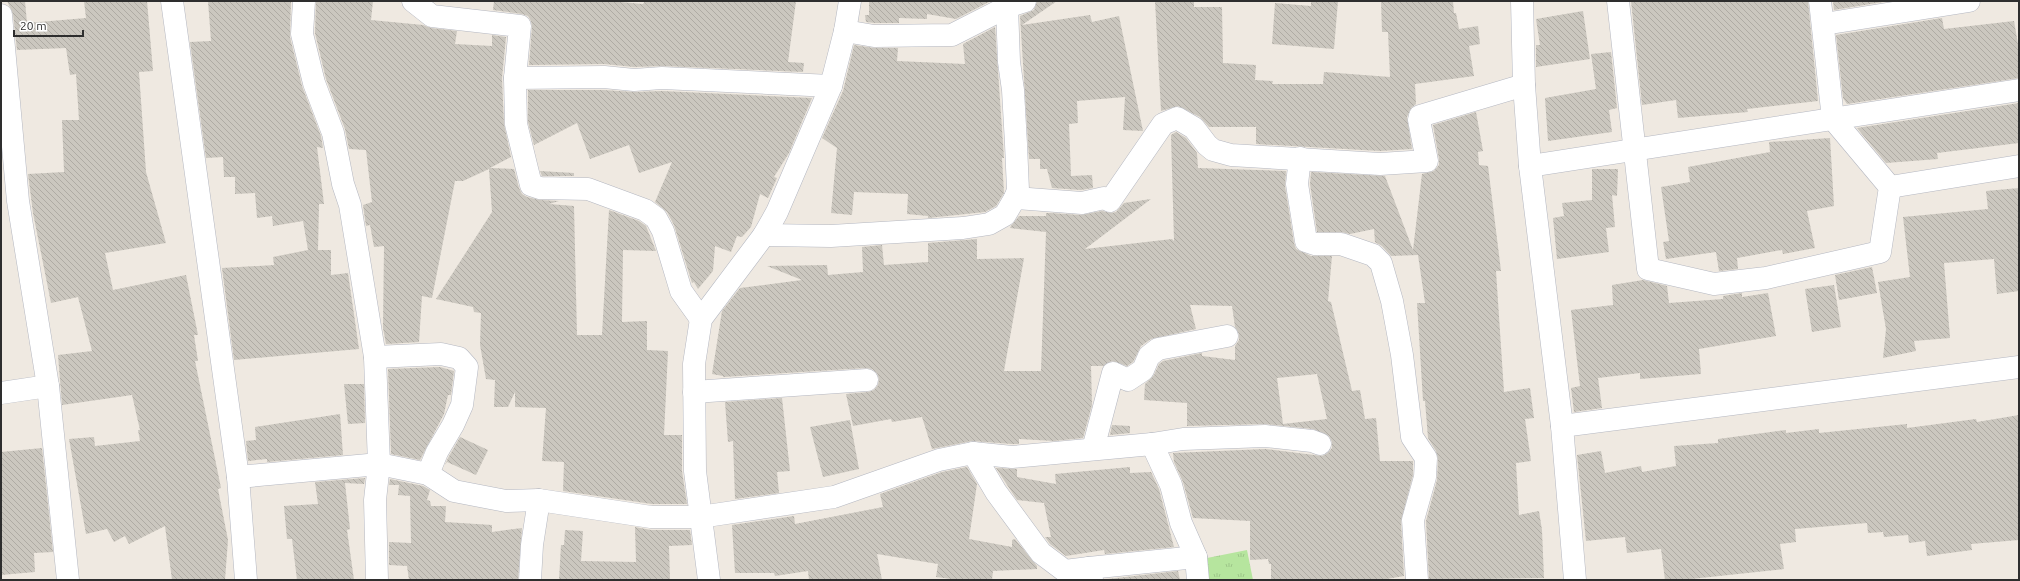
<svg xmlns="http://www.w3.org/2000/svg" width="2020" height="581" viewBox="0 0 2020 581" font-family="Ubuntu,sans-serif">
<defs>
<pattern id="grass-tufts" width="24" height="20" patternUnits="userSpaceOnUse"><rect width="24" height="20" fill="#b6e59e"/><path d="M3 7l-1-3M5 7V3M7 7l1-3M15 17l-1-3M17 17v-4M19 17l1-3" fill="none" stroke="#9dc588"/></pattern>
<pattern id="building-back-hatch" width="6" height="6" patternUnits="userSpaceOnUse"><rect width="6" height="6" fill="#cbc7bf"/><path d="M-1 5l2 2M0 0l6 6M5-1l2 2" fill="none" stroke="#afaba4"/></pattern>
</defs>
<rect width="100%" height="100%" fill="#efe9e1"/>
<!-- grass -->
<polygon fill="url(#grass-tufts)" points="1247,550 1253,580 1207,580 1202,559"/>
<!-- building -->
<g fill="url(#building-back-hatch)" fill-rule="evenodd">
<polygon points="7,1 25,1 27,23 86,18 84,1 147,1 153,71 139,72 146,172 166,243 105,253 113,290 186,275 198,335 194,335 198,361 195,361 221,488 218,489 228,540 225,580 172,580 165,526 129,544 125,536 114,542 107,529 86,534 69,439 94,437 95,446 140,441 138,430 140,430 132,395 62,405 58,355 92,351 78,297 51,303 33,213 28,174 64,172 62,120 79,120 76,74 70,75 66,48 17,50 13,14"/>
<polygon points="208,1 291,1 290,37 302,86 321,136 323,148 317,147 324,204 319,204 318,250 331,250 331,275 348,273 359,349 234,360 222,268 274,265 273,257 308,250 303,221 273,226 272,216 257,218 255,193 235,194 235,177 224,177 223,157 206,158 190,42 211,41"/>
<polygon points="316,1 373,1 371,20 423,25 431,28 457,31 455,44 492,46 492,35 506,37 502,78 504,124 511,157 490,168 514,169 519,188 522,194 527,197 540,200 559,201 549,204 574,206 577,335 602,335 609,210 639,221 646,226 656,251 623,250 622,322 647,321 647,350 668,351 664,435 682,435 682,471 687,504 652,504 563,491 564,462 542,461 546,408 515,407 515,392 508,407 494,407 495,380 486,379 480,345 481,313 474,312 473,307 436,299 492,212 489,169 463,181 455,181 432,298 422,296 419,342 386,344 383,328 384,246 374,247 370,225 366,226 363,205 372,202 366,150 349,149 345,129 326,79 315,33"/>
<polygon points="494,1 609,1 643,4 645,1 796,1 788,62 804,63 803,72 663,66 634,67 604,64 529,65 532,27 531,21 528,16 522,14 493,10"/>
<polygon points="869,1 991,1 956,19 927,14 927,19 899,18 899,23 875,23 866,22 865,15 869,15"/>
<polygon points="1037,1 1057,1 1022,25 1090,15 1092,22 1119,16 1143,131 1123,130 1125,97 1077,101 1078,123 1069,124 1071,176 1092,175 1093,188 1081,190 1052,188 1047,169 1040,169 1040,159 1029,159 1020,16 1034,10"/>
<polygon points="1155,1 1194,1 1194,7 1222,7 1223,63 1256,65 1255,80 1273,81 1272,84 1323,84 1324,72 1390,77 1388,32 1382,32 1381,1 1453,1 1454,13 1456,13 1459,29 1478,26 1480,44 1469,46 1474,76 1415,84 1416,104 1411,108 1407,117 1412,149 1380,151 1256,144 1256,127 1209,127 1200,117 1178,106 1161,111"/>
<polygon points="1311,1 1338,1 1334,49 1272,44 1275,3 1311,6"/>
<polygon points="1631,1 1808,1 1818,101 1747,109 1748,112 1678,118 1676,100 1642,105"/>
<polygon points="1833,1 1889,1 1834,10"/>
<polygon points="1583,11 1590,59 1536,67 1536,45 1540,45 1536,19"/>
<polygon points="1942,18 1944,29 2014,21 2019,50 2019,78 1847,104 1843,98 1836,35"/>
<polygon points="995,27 1004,158 1002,158 1004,193 996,206 985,212 928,218 928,216 907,214 908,194 854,192 852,215 831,213 837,148 822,138 843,91 854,45 874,48 898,48 897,61 965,64 963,44"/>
<polygon points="1611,52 1617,108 1609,110 1612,132 1548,141 1545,98 1596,89 1591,54"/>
<polygon points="528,90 603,90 635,92 662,91 812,98 789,153 774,177 777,178 768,198 760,194 751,227 742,237 737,236 731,252 715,246 713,271 698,289 694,282 692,283 674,225 667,212 655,202 672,162 639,173 629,145 590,159 577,123 534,145 528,122"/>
<polygon points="2019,103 2019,143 1937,153 1938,159 1886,163 1857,128"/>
<polygon points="1476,112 1483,151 1478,152 1479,165 1488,166 1501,271 1496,271 1504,392 1530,388 1534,418 1525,419 1531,461 1516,463 1519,515 1539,511 1542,530 1544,578 1429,580 1426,521 1437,480 1438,459 1436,451 1428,438 1425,401 1423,401 1417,303 1425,303 1418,255 1391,256 1382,246 1375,242 1374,229 1350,234 1341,232 1317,232 1310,184 1311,172 1385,176 1413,250 1422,174 1434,171 1439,165 1439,159 1433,125"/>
<path d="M 1176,132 L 1186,138 L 1197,153 L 1198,168 L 1286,171 L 1285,186 L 1294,243 L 1296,249 L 1311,256 L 1332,256 L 1328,301 L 1331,302 L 1352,391 L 1360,390 L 1365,419 L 1376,418 L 1380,461 L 1413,461 L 1413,475 L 1401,521 L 1404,576 L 1381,580 L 1271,580 L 1271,564 L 1269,564 L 1268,559 L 1250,560 L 1250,521 L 1193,518 L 1183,482 L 1174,462 L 1173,453 L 1265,449 L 1322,456 L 1328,453 L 1332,448 L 1332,442 L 1329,436 L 1313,429 L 1265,424 L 1187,426 L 1187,403 L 1144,400 L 1145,384 L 1154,375 L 1159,364 L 1163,361 L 1202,353 L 1202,356 L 1235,360 L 1235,346 L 1239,340 L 1239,334 L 1235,327 L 1232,306 L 1190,305 L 1196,329 L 1151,339 L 1141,346 L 1133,362 L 1127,366 L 1112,361 L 1103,366 L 1091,366 L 1092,405 L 1083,438 L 1054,441 L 1019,439 L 1019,444 L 1012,444 L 972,441 L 932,449 L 922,417 L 892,422 L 891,419 L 853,426 L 846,394 L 868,392 L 874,390 L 878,385 L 879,379 L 877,373 L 872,369 L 866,368 L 723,377 L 723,376 L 712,374 L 722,311 L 740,288 L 802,280 L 767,266 L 827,265 L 828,275 L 863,272 L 862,247 L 882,245 L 884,265 L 928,262 L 928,243 L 977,239 L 977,259 L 1024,258 L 1004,371 L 1041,371 L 1046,232 L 1010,228 L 1011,226 L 1019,216 L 1046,216 L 1046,213 L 1050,213 L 1081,215 L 1102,211 L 1111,213 L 1116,212 L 1124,203 L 1151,199 L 1085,249 L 1172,239 L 1174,241 L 1171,135 ZM 1317,374 L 1327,419 L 1283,424 L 1277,378 Z"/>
<polygon points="1830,138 1834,206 1807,211 1815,248 1783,254 1782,250 1737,258 1738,269 1719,271 1716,252 1666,259 1663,242 1669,241 1661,187 1690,182 1688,167 1770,152 1769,142"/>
<polygon points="1592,169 1618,169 1617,196 1612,195 1615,227 1606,228 1609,252 1557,259 1553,218 1564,216 1562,203 1592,200"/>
<polygon points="540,171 574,173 574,176 542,176"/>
<polygon points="2019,188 2019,291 1997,294 1994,259 1944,263 1950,338 1914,341 1916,351 1883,358 1886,329 1878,282 1910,277 1903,217 1988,209 1986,191"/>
<polygon points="1872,267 1877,293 1839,300 1835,275"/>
<polygon points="1643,280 1667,286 1669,303 1723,299 1723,296 1742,293 1742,297 1768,293 1776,336 1699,349 1701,374 1640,379 1640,373 1598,378 1602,408 1574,412 1571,388 1580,386 1571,310 1613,305 1612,285"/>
<polygon points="1834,285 1841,327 1812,332 1805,289"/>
<polygon points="440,367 454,371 451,395 448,395 444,414 420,460 391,454 388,369"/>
<polygon points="344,384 364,384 365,423 348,424"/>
<polygon points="782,398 790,471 777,472 779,493 735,499 733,441 728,442 725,402"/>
<polygon points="340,414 343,455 267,462 267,459 248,461 246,441 256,440 255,427"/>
<polygon points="2019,415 2019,540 1971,544 1972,550 1927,556 1925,541 1909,543 1908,535 1884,537 1883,532 1868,533 1867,523 1795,529 1796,542 1780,544 1784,569 1682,580 1665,580 1661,549 1627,553 1625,537 1586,541 1577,455 1601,451 1605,473 1641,466 1642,472 1676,466 1674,446 1718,443 1718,439 1786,430 1786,433 1819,429 1819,433 1907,424 1907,428 1976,419 1977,422"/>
<polygon points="850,420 859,469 823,477 810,427"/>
<polygon points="1112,425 1130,426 1130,433 1110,435"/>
<polygon points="460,437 488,450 476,475 447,462 445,465 448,458"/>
<polygon points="42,448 53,552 34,553 35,572 1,575 1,452"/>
<polygon points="967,467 977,484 969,539 1012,547 1012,540 1015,539 1037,566 1037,569 993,571 992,580 959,580 936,577 938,564 877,554 882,580 809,580 808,571 775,576 774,573 735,573 732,525 794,516 795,524 883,507 880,494 942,472"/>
<polygon points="1130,467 1130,473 1151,472 1159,489 1174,547 1105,554 1104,550 1066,556 1050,544 1045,537 1051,537 1044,503 1017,500 996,468 1017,469 1017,477 1056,484 1055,474"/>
<polygon points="365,478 364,484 345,483 350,529 347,530 354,580 297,580 292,539 287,539 284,506 318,504 315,482"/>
<polygon points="390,479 423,486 430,490 427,500 430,501 431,506 446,506 445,522 492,525 492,532 522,528 518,580 409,580 407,566 389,565 389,542 411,543 410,496 398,495 399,485 389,485"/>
<polygon points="635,527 651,530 690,530 692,545 669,546 670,580 559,580 561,545 564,545 565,530 583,531 581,561 636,562"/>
<polygon points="1178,571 1180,580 1109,580 1108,579"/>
</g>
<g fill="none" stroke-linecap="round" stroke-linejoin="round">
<!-- minor casing -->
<g stroke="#b4b7c1" stroke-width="23">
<g id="minor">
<polyline points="172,1 238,477 246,580"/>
<polyline points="304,1 302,34 314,83 333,133 343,184 350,205 375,357 379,464 375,500 377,580"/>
<polyline points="413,1 432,16 520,26 515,78 516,124 531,185 540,188 588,189 645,210 656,218 663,231 681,291 701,319"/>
<polyline points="1522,1 1524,85 1530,166 1562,426 1575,580"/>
<polyline points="1618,1 1648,269 1714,284 1766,278 1880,252 1890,187 1833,119 1820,1"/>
<polyline points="1007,7 1009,62 1013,90 1016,144 1018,190 1015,198"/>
<polyline points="1,15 18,201 48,386 68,580"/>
<polyline points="1824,24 1969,1"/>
<polyline points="845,31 874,36 952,35 1007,7 1025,1"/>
<polyline points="515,78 604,77 634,80 662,78 831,86"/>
<polyline points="1300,158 1297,184 1306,241 1315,244 1341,244 1373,255 1381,263 1392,301 1402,355 1412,437 1426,458 1425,477 1413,520 1417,580"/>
<polyline points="1530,166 2019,90"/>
<polyline points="1890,187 2019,166"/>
<polyline points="764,235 831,236 963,228 989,224 1005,215 1015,198 1082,203 1104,198 1110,201 1163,124 1177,118 1194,128 1207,145 1213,150 1231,155 1380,164 1427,161 1419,120 1420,116 1524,85"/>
<polyline points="375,357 441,354 459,358 467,367 462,405 453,425 437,452 428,474"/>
<polyline points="694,392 867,380"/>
<polyline points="1,393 48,386"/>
<polyline points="1562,426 2019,367"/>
<polyline points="1152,444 1171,485 1181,523 1196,557 1198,580"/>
<polyline points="1093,449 1113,373 1128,380 1143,370 1149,356 1158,349 1227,336"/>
<polyline points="973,453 996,492 1041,553 1065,571 1089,568"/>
<polyline points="238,477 379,464 428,474 454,491 506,501 539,500 651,517 700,517 834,497 939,460 973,453 1012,457 1152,444 1183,439 1265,436 1312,441 1320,444"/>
<polyline points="530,580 532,545 539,500"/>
<polyline points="709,580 695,471 694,364 701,319 764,235 777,212 831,86 845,31 850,1"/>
<polyline points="1092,580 1089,568 1196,557"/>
</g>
</g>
<!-- minor -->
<use href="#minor" stroke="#fff" stroke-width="22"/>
</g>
<!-- border -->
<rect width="2020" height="581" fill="none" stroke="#2e2e2e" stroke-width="4"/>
<!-- scale -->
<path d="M14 30v6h69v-6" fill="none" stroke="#2e2e2e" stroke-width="2"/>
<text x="20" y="30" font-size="12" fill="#2e2e2e" stroke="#ffffff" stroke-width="3" paint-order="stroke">20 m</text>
</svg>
